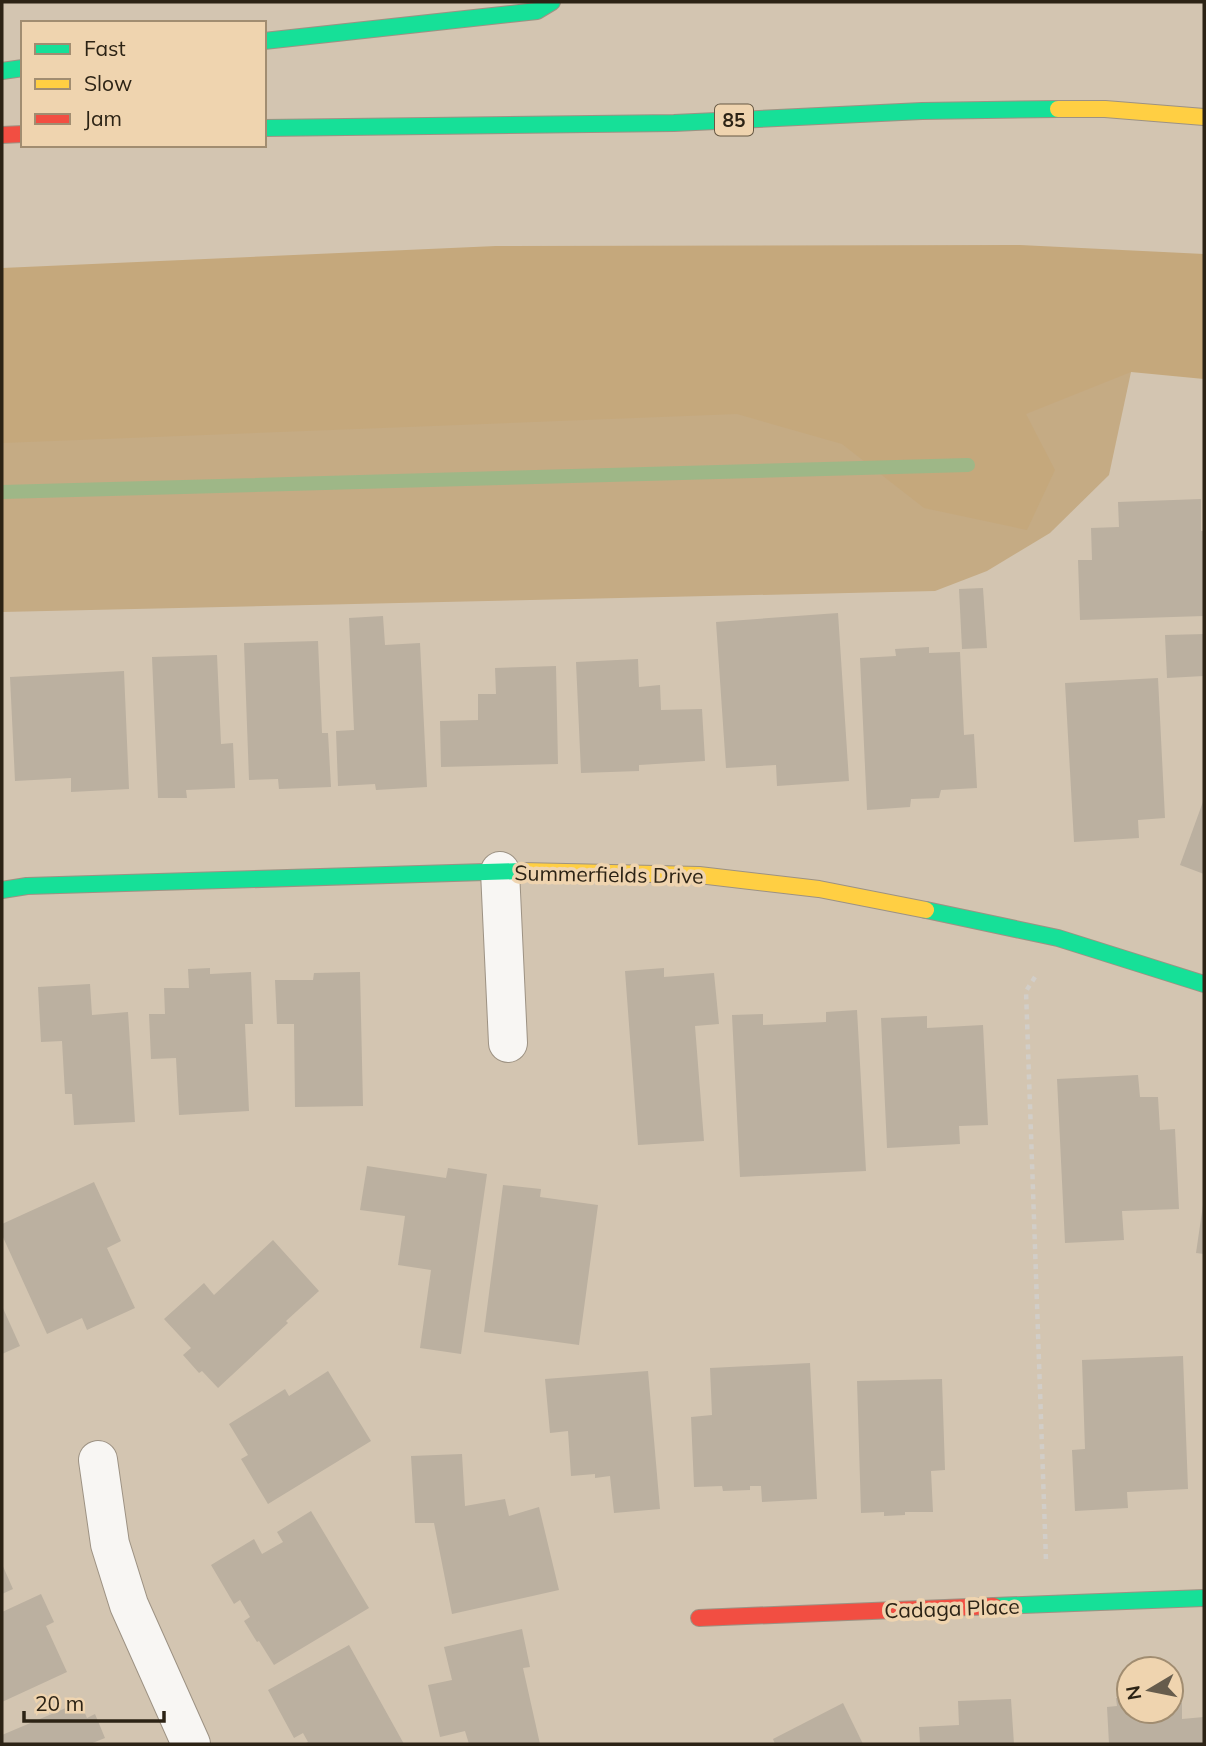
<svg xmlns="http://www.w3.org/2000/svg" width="1206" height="1746" viewBox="0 0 1206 1746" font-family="Mulish,sans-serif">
<rect width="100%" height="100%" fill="#d3c5b1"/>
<!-- green -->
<polygon fill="#c5ab84" points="1131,372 1109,475 1050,533 987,571 935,591 2,612 2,397"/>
<!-- forest -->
<polygon fill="#c5a87c" points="1020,245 1204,254 1204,379 1131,372 1026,414 1055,470 1027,530 924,508 842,444 737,414 2,443 2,268 496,246"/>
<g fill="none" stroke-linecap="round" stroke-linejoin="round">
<!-- stream -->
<polyline stroke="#9eb787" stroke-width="14" points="2,492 968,465"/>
</g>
<!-- building -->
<g fill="#bbb0a0">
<polygon points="1201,499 1201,531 1204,531 1204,616 1080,620 1078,560 1092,560 1091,528 1119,527 1118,502"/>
<polygon points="983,588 987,648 962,649 959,589"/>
<polygon points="838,613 849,781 777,786 776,765 726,768 716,622"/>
<polygon points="383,616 385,645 420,643 427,787 376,790 375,784 338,786 336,731 354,730 349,618"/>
<polygon points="1204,634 1204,676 1167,678 1165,635"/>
<polygon points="318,641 322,733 328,733 331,787 279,789 278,779 249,780 244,643"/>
<polygon points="929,647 929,653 960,652 964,735 974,734 977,788 941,790 939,798 911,799 910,807 867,810 860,658 896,656 895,649"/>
<polygon points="217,655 221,744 233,743 235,788 186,790 187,798 158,798 152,657"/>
<polygon points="638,659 639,687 660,685 661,710 702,709 705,761 639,765 639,771 581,773 576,662"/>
<polygon points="556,666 558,764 441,767 440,721 478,720 478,694 496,694 495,668"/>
<polygon points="124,671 129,789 71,792 71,778 15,781 10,677"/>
<polygon points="1158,678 1165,818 1138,820 1139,838 1074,842 1065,683"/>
<polygon points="1204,799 1204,874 1180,865"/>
<polygon points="210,968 210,974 251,972 253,1024 245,1024 249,1111 179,1115 176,1058 151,1059 149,1014 165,1014 164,988 189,988 188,969"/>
<polygon points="664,968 664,977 714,973 719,1024 695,1026 704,1141 638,1145 625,971"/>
<polygon points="360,972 363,1106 295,1107 294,1024 277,1024 275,980 313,980 314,973"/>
<polygon points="90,984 92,1015 128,1012 135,1122 74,1125 72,1094 65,1094 62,1041 41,1042 38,987"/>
<polygon points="857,1010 866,1171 740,1177 732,1015 763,1014 763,1025 826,1022 826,1012"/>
<polygon points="927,1016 927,1028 983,1025 988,1125 959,1126 960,1144 887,1148 881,1018"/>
<polygon points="1138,1075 1140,1097 1158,1097 1160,1130 1175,1129 1179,1209 1122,1211 1124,1240 1065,1243 1057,1079"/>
<polygon points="367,1166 446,1178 448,1168 487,1174 461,1354 420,1348 431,1270 398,1265 405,1216 360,1210"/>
<polygon points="94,1182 121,1241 107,1248 135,1308 87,1330 82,1318 47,1334 2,1235 2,1224"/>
<polygon points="503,1185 541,1189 540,1197 598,1205 579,1345 484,1332"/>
<polygon points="1203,1205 1204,1205 1204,1254 1196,1253"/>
<polygon points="273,1240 319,1291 286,1321 288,1323 218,1388 202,1371 199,1373 183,1355 191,1348 164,1319 204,1283 214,1295"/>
<polygon points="2,1306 20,1346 2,1354"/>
<polygon points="1183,1356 1188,1489 1127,1492 1128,1508 1075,1511 1072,1450 1085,1449 1082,1360"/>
<polygon points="810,1363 817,1499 762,1502 761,1486 750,1486 750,1490 723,1491 722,1486 694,1487 691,1417 712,1415 710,1368"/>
<polygon points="328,1371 371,1441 268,1504 241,1459 248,1455 229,1424 285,1389 289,1396"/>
<polygon points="648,1371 660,1509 614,1513 610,1476 595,1478 595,1474 571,1476 568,1431 550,1433 545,1379"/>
<polygon points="942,1379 945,1470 931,1471 933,1512 905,1512 905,1515 884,1516 884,1512 861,1513 857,1381"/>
<polygon points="462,1454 465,1506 505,1499 509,1516 539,1507 559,1590 452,1614 434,1523 415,1523 411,1456"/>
<polygon points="311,1511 369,1608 274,1665 259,1641 257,1642 244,1621 250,1617 240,1600 234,1604 211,1565 254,1539 262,1554 283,1542 277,1532"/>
<polygon points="2,1564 13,1589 2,1594"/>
<polygon points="41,1594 54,1622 46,1626 67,1672 2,1702 2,1612"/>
<polygon points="522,1629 530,1667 523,1668 540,1744 469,1744 465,1731 440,1737 428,1685 452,1680 444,1647"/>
<polygon points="349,1645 404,1744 304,1744 308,1742 303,1733 294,1738 268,1690"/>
<polygon points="1116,1698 1129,1698 1129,1711 1171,1711 1171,1704 1182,1703 1182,1719 1204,1717 1204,1744 1109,1744 1107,1707 1117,1706"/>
<polygon points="1011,1699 1014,1744 920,1744 919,1727 959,1725 958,1701"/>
<polygon points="80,1702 87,1718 95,1714 105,1738 90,1744 2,1744 2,1735"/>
<polygon points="843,1703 863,1744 775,1744 773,1739"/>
</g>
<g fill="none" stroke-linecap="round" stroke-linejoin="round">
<!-- street casing -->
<g stroke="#9d9283" stroke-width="40">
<g id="street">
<polyline points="500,871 508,1043"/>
<polyline points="98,1460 110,1544 129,1605 191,1744"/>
</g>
</g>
<!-- fast casing -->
<g stroke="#9d9283" stroke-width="18">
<g id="fast">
<polyline points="264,41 537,11 552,2"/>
<polyline points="2,71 23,68"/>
<polyline points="264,128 674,123 922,111 1058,109"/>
<polyline points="2,890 27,886 522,871"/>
<polyline points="926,910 1058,938 1204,984"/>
<polyline points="994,1606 1204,1598"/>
</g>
</g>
<!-- slow casing -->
<g stroke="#9d9283" stroke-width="18">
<g id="slow">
<polyline points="1058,109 1105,109 1204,117"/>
<polyline points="522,871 699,875 819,889 926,910"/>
</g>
</g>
<!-- jam casing -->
<g stroke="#9d9283" stroke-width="18">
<g id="jam">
<polyline points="2,135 23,134"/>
<polyline points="699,1618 994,1606"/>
</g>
</g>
<!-- path -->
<polyline stroke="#d2cec8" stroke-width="4.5" stroke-dasharray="5 5" stroke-linecap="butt" points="1035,977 1026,991 1046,1561"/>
<!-- street -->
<use href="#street" stroke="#f8f6f3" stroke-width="38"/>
<!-- fast -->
<use href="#fast" stroke="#16e098" stroke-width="16"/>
<!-- slow -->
<use href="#slow" stroke="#ffcf43" stroke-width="16"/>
<!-- jam -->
<use href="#jam" stroke="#f24e42" stroke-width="16"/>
</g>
<g text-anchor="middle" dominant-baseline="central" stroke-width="7" stroke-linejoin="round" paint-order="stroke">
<!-- shield labels -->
<rect fill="#efd4af" stroke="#665843" stroke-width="2" x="715" y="104.5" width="38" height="31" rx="5"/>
<g font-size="19" font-weight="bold" fill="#2c2315">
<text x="734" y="120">85</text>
</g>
<!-- street labels -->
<g font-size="21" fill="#2c2315" stroke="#efd4af">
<text transform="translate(609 874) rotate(1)">Summerfields Drive</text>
<text transform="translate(952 1608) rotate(-2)">Cadaga Place</text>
</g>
</g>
<!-- border -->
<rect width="1206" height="1746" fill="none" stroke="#2c2315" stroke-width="7"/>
<!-- legend -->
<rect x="21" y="21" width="245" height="126" fill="#efd4af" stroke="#a18d71" stroke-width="2"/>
<rect x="35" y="44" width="35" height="10" fill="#16e098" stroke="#a18d71" stroke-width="2"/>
<text x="84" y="56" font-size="21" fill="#2c2315">Fast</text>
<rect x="35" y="79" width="35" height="10" fill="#ffcf43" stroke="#a18d71" stroke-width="2"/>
<text x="84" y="91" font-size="21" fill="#2c2315">Slow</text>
<rect x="35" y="114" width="35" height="10" fill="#f24e42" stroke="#a18d71" stroke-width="2"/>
<text x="84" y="126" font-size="21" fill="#2c2315">Jam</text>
<!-- north arrow -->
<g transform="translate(1150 1690) rotate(260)"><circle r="33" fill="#efd4af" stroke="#a18d71" stroke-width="2"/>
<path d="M0-5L12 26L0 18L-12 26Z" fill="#665c4c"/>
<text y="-10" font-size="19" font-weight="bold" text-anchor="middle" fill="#2c2315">N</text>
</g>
<!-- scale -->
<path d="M24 1711v10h140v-10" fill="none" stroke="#2c2315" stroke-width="3.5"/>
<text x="35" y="1711" font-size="21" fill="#2c2315" stroke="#efd4af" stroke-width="5" paint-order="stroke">20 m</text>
</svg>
